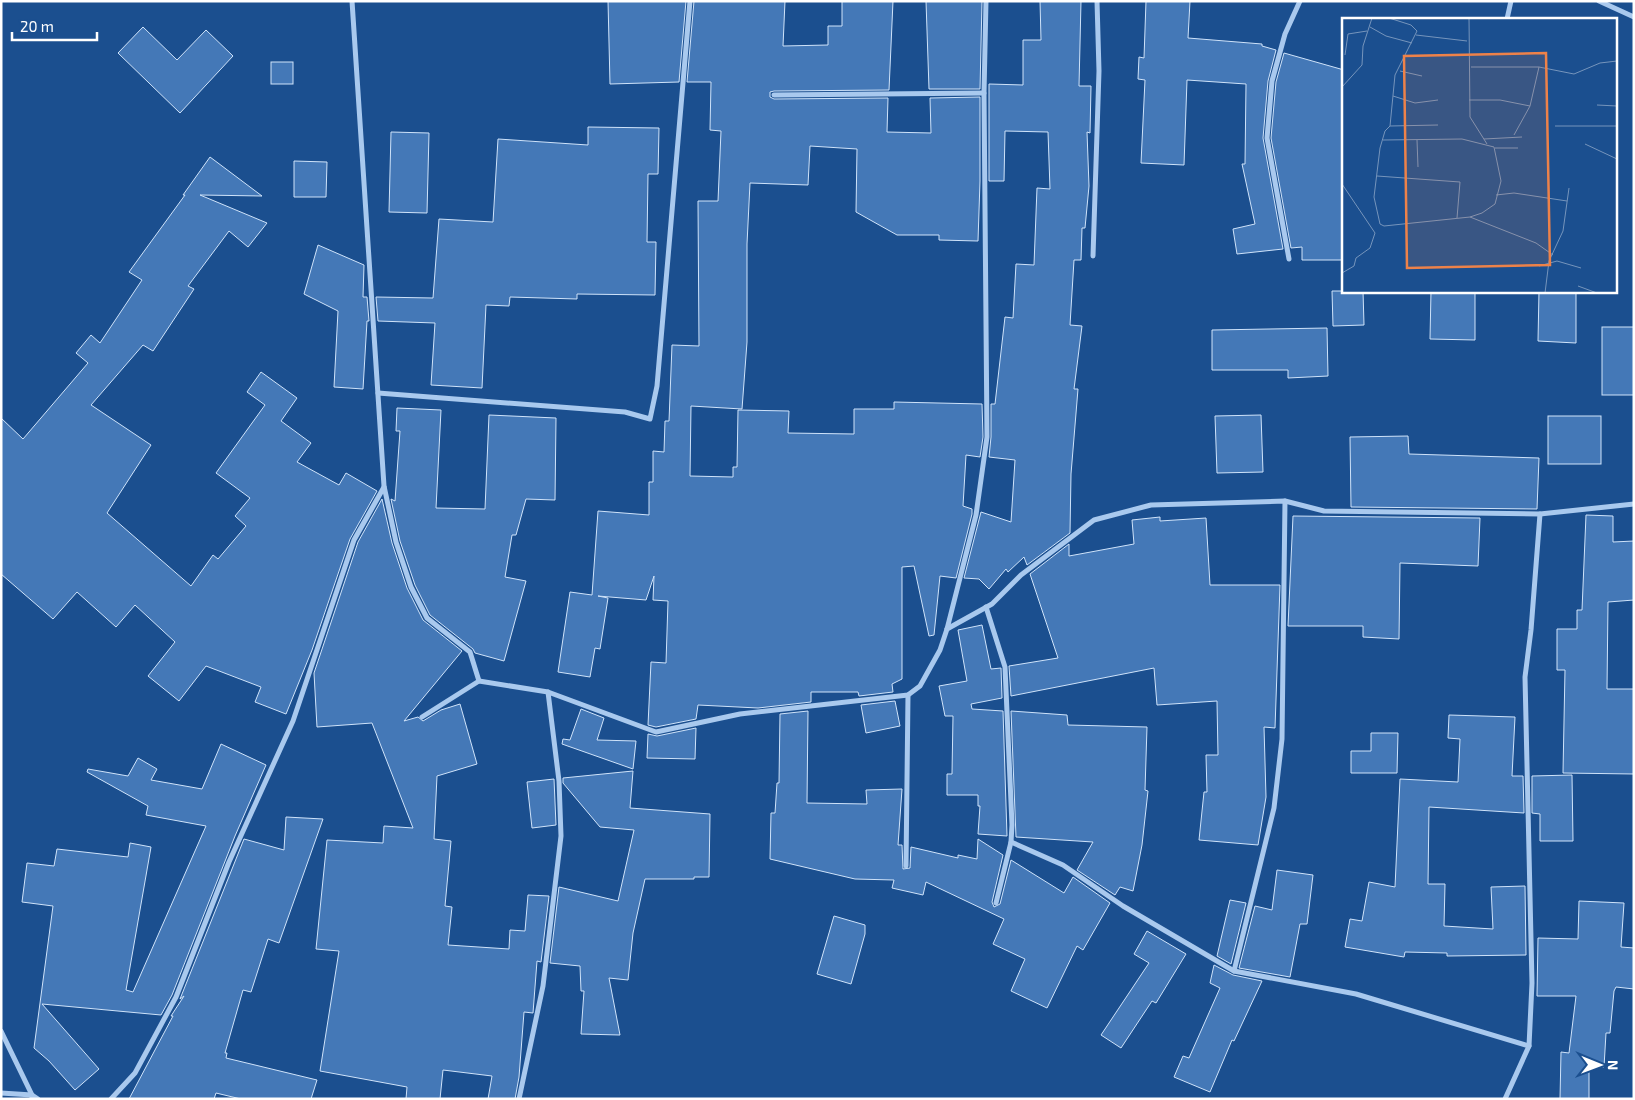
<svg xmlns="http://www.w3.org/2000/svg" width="1635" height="1100" viewBox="0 0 1635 1100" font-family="'Exo 2',sans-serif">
<rect width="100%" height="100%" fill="#1b4f8f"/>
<!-- building -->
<g fill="#4478b7" stroke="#cfe3fa">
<polygon points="608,1 686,1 679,82 610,84"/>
<polygon points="694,1 785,1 783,46 828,45 828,26 842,26 842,1 893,1 889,90 774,91 770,92 770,97 774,99 888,98 887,132 931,133 930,98 980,97 980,181 978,241 939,240 939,235 897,235 856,212 857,149 810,146 808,185 750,183 747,244 747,342 742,409 691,406 690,476 733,477 733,467 737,467 738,410 789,411 788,433 854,434 854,409 894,409 894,402 982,404 983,437 980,457 966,455 963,506 972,509 972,514 956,578 940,576 934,635 929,636 914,566 902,567 902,679 892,684 893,692 859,696 858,692 811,692 811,702 758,708 698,705 696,719 656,727 648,725 651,662 666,663 668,601 653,600 654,576 646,600 598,596 608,598 600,649 595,648 590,677 558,672 570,592 592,595 598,511 649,515 649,482 653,482 653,451 664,452 665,421 669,421 672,345 699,346 698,201 718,201 721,131 710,130 711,82 687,82"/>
<polygon points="926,1 982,1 980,89 929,89"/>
<polygon points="1040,1 1081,1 1079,86 1091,86 1090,133 1087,132 1089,186 1085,228 1082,228 1081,260 1074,260 1070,325 1082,326 1074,389 1078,389 1071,474 1070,533 1027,565 1024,557 1008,572 1006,569 989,589 979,579 964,578 981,512 1011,522 1015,460 989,457 991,437 991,404 995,404 1005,317 1013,318 1016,264 1034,265 1037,188 1050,189 1048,132 1005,131 1004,181 989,181 989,84 1023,85 1023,40 1041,40"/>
<polygon points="1146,1 1190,1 1188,38 1262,44 1262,46 1276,50 1268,81 1263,138 1283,249 1237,254 1233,229 1255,224 1242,164 1245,164 1246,84 1187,80 1184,165 1141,163 1145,80 1138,79 1139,57 1144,58"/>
<polygon points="143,27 177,60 206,30 233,56 180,113 118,53"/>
<polygon points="1284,53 1344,70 1344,260 1302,260 1302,247 1291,248 1271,138 1276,82"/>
<rect x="271" y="62" width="22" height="22"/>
<polygon points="588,127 659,128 658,174 648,174 647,242 656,242 655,295 577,294 577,299 510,297 509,306 486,305 482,388 431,385 435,323 378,321 376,297 433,298 439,219 493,222 498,139 588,145"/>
<polygon points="391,132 429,133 427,213 389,212"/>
<polygon points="210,157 262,196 200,195 267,223 248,247 229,231 188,286 194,289 153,351 143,345 91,405 151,445 107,513 191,586 213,555 218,559 246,526 235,516 250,498 216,473 265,405 247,392 261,372 297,398 281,421 311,443 297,462 339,485 346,473 377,491 350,539 312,650 286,714 255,702 261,687 206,666 179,701 148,676 175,642 135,605 116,627 77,592 53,619 1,574 1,418 23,439 88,363 76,353 91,335 100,343 142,280 129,272 185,195 183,195"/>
<polygon points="294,161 327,162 326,197 294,197"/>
<polygon points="318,245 364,265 363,297 367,297 369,321 367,321 363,389 334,387 338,311 304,294"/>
<polygon points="1332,291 1363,291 1364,325 1333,326"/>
<polygon points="1431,291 1475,291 1475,340 1430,339"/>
<polygon points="1539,291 1576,291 1576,343 1538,341"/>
<rect x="1602" y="327" width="32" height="68"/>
<polygon points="1327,328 1328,376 1288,378 1288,370 1212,370 1212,330"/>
<polygon points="397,408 441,410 436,508 485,509 489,415 556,418 555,500 526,499 516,535 512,535 505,577 526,581 504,661 475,653 473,649 430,615 415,585 400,541 391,499 395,501 400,431 396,431"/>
<polygon points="1261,415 1263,472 1217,473 1215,416"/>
<rect x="1548" y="416" width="53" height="48"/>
<polygon points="1408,436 1409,454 1539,458 1537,509 1351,507 1350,437"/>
<polygon points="382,499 392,543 407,588 423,620 462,651 404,721 418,717 423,721 441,710 460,704 477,764 437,776 434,839 451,841 445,906 452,907 448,945 509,949 510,930 525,931 528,895 549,896 541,962 537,961 533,1013 524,1012 519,1077 515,1099 488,1099 492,1076 443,1070 440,1099 406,1099 407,1087 320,1071 339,951 316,949 327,840 383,843 384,826 413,828 372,723 317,727 314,673 358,542"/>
<polygon points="1586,515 1613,516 1613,542 1634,541 1634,600 1608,602 1607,689 1634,689 1634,774 1563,773 1565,670 1557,670 1557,629 1577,629 1577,610 1582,610"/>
<polygon points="1293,516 1480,518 1478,566 1400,563 1399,639 1363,637 1363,626 1288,626"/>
<polygon points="1160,517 1160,521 1206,518 1210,585 1280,585 1275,728 1264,727 1266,797 1258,845 1199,840 1204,792 1207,792 1206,755 1218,755 1217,701 1157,705 1154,668 1011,696 1009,666 1058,658 1030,574 1069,544 1069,556 1134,544 1132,520"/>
<polygon points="982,625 991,669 1001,668 1002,698 971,704 972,709 1003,711 1007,836 978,834 980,806 978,806 978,795 947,795 947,774 952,774 953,716 945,716 939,686 967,681 958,630"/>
<polygon points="895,701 900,726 866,733 861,705"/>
<polygon points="581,709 604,718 597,740 636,741 633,769 562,744 563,739 570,740"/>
<polygon points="808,711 807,803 867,804 866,790 902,789 898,845 902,845 903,869 910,868 911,847 958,858 958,855 977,859 978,839 1003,855 992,902 994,907 1000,904 1011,860 1064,893 1073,877 1110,903 1083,950 1077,946 1047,1008 1011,991 1025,959 993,944 1004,919 926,882 923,895 892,888 894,880 855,879 770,859 771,813 775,813 777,783 779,783 780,714"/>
<polygon points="1011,711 1067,715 1068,725 1147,727 1145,790 1148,791 1142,845 1133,891 1120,887 1115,895 1077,870 1093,842 1016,837"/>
<polygon points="1449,715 1515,717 1512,776 1523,776 1524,813 1429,807 1428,884 1445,884 1444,926 1493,929 1491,887 1525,886 1526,955 1447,956 1447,953 1405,952 1404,957 1345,947 1350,919 1362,921 1369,882 1395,887 1400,779 1458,782 1460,739 1448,738"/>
<polygon points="696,728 695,759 647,758 648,734 657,736"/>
<polygon points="1371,733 1398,733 1397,773 1351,773 1351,751 1371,751"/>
<polygon points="221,744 266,765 235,836 172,995 161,1015 42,1004 99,1069 75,1090 49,1061 34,1048 53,906 22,902 27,863 54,866 57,849 128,857 130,843 151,847 126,990 133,992 206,826 146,815 148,806 87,772 88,769 128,776 138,758 157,769 151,780 202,789"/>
<polygon points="633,771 630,808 710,814 709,877 694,877 694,879 645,879 633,933 628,980 609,978 620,1035 581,1034 584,991 581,991 580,966 550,963 559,887 618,901 634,830 600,827 563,783 563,778"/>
<polygon points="1572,775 1573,841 1540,841 1540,814 1532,813 1532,776"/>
<polygon points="554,779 556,825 532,828 527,782"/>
<polygon points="286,817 323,819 279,943 268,939 251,992 243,990 225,1053 227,1053 226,1058 317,1080 311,1099 241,1099 216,1093 214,1099 129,1099 173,1016 171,1016 184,996 180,999 244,839 284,850"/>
<polygon points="1277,870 1313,875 1307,924 1300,924 1290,977 1239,968 1255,906 1272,910"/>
<polygon points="1230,900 1246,903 1231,964 1217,956"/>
<polygon points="1579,901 1624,903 1621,947 1634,948 1634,989 1616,987 1614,991 1610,1033 1606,1033 1604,1067 1589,1066 1589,1099 1560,1099 1561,1052 1569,1053 1576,996 1537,996 1538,938 1578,939"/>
<polygon points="834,916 865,925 865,934 851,984 817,974"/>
<polygon points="1147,931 1186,954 1156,1003 1152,1001 1121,1048 1101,1035 1149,963 1134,954"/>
<polygon points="1214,965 1233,975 1262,981 1234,1041 1232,1040 1210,1092 1174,1077 1183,1056 1189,1058 1220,988 1210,983"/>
</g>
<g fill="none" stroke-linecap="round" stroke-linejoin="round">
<!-- minor -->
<g stroke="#a9c9ee" stroke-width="5">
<polyline points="352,1 384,486 396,542 411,587 427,618 470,652 479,681 548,692 656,732 740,714 908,695 920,686 940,650 947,629 976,515 987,437 984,93 986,1"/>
<polyline points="1599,1 1634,17"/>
<polyline points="1507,19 1511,1"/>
<polyline points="774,95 984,93"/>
<polyline points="1093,256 1099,71 1097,1"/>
<polyline points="1289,259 1267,138 1272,81 1285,34 1300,1"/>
<polyline points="378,393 625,412 650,419 657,386 690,1"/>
<polyline points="986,607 1005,667 1012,825 1011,842 996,903"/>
<polyline points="947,629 992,604 1021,575 1094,520 1151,505 1285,501 1324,511 1540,514 1634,504"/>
<polyline points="422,717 479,681"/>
<polyline points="1011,842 1063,865 1123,906 1234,971 1356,994 1529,1046"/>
<polyline points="906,866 908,695"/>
<polyline points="1234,971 1274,808 1282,739 1285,501"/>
<polyline points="1,1031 32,1095 32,1099"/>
<polyline points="1,1093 32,1095 38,1099"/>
<polyline points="111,1099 135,1073 176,997 229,862 293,721 354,540 384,487"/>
<polyline points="519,1099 543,986 561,836 559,781 548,692"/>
<polyline points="1505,1099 1529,1046 1532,983 1525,677 1531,630 1540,514"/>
</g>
</g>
<!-- overview -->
<g transform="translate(1342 18)">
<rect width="275" height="275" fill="#1b4f8f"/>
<path fill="none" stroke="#7695bc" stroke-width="1" d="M 127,0 L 128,99 L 145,126M 28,9 L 44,18 L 70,25M 74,17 L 125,23M 3,37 L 6,16 L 25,13M 129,49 L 197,49 L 232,56 L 258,45 L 275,43M 58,53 L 80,58M 0,69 L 20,47 L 21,28 L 30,0M 51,78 L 73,85 L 96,82M 127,82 L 158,82 L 188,88M 255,87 L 275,88M 48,108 L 96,107M 213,108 L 275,108M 172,117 L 188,88 L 197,49M 142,121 L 180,119M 41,122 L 120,121 L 152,129 L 159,163 L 153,186 L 140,195 L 128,199 L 42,208 L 38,206 L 32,179 L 38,130 L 43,113 L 48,108 L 53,57 L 75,13 L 69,7 L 47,0M 75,122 L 76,149M 243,126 L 275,141M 153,130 L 176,130M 35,158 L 118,164 L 115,200M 0,166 L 33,215 L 28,230 L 14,240 L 12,248 L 0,255M 154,177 L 172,175 L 225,183M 128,199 L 194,225 L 211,237M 197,248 L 215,243 L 239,250M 236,268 L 255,275M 203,275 L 207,243 L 221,213 L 227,170"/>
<path fill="#ee8249" fill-opacity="0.15" stroke="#ee8249" stroke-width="2.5" d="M 204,35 L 208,247 L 65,250 L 62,38 Z"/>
<rect width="275" height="275" fill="none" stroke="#fff" stroke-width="2.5"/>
</g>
<!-- border -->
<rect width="1635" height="1100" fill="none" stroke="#ffffff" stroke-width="5"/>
<!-- north arrow -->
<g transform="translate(1600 1065) rotate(91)" stroke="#1b4f8f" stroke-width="4" paint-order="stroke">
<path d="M0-4L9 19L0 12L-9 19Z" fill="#ffffff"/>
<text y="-8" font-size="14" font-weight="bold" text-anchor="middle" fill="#ffffff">N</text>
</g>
<!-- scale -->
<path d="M12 32v8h85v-8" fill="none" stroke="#ffffff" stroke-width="2.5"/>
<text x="20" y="32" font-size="15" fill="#ffffff" stroke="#1b4f8f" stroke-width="4" paint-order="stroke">20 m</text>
</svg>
